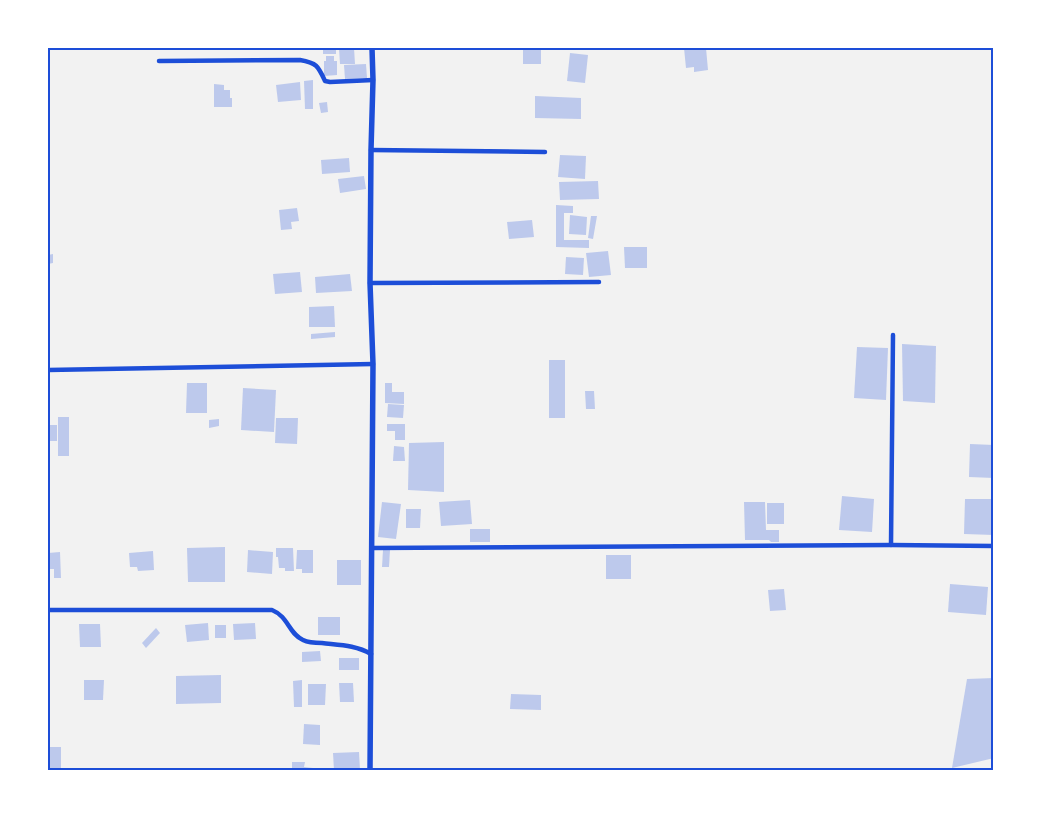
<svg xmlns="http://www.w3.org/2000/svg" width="1041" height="818" viewBox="0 0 1041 818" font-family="Cabin,sans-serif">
<rect width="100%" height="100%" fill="#f2f2f2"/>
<!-- building -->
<g fill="#bdc9ec">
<rect x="323" y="48" width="13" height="6"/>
<polygon points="339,48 354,48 355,64 340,64"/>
<rect x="523" y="48" width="18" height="16"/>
<polygon points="684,48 706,48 708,70 694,72 694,67 686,68"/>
<polygon points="570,53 588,55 585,83 567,81"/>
<polygon points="326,56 334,56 334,61 337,61 337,75 324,76 324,61 326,61"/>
<polygon points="366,64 367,78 345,79 344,65"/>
<polygon points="313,80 313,109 305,109 304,81"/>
<polygon points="300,82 301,100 278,102 276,85"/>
<polygon points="214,84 224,85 224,90 230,90 230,98 232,98 232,107 214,107"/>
<polygon points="535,96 581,98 581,119 535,118"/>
<polygon points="327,102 328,112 321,113 319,103"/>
<polygon points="560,155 586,156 585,179 558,177"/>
<polygon points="349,158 350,172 322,174 321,160"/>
<polygon points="364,176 366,189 340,193 338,179"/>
<polygon points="598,181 599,199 560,200 559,182"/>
<polygon points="556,205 573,206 573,213 564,213 564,240 589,240 589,248 556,247"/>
<polygon points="297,208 299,221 291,222 292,229 281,230 279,210"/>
<polygon points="570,215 587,217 586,235 569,234"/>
<polygon points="591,216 597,216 593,239 588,238"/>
<polygon points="532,220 534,237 509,239 507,222"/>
<polygon points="624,247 647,247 647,268 625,268"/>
<polygon points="608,251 611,275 589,277 586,253"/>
<polygon points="53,254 53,263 48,264 48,255"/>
<polygon points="566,257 584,258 583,275 565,274"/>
<polygon points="300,272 302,292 275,294 273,274"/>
<polygon points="350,274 352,291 316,293 315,277"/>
<polygon points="334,306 335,327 309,327 309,307"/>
<polygon points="335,332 335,337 311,339 311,334"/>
<polygon points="902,344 936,346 935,403 903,401"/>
<polygon points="857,347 888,348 886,400 854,398"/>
<rect x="549" y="360" width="16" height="58"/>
<polygon points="187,383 207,383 207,413 186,413"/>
<polygon points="385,383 392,383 392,392 404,392 404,404 385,403"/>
<polygon points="243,388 276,390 274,432 241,430"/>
<polygon points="585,391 594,391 595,409 586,409"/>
<polygon points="388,404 404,405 403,418 387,417"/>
<rect x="58" y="417" width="11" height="39"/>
<polygon points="276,418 298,418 297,444 275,443"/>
<polygon points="219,419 219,426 209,428 209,420"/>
<polygon points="387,424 405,424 405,440 395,440 395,431 387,431"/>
<rect x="48" y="425" width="9" height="16"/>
<polygon points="444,442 444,492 408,490 409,443"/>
<polygon points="970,444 994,445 994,478 969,477"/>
<polygon points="394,446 404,447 405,461 393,461"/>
<polygon points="842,496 874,499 872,532 839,530"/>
<polygon points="965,499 994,499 994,535 964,534"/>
<polygon points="470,500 472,524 441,526 439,502"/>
<polygon points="382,502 401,504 396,539 378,537"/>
<polygon points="744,502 765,502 766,530 779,530 779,542 771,542 769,540 745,540"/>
<rect x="767" y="503" width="17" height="21"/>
<polygon points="406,509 421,509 420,528 406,528"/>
<rect x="470" y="529" width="20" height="13"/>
<polygon points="225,547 225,582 188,582 187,548"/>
<polygon points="276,548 293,548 294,571 285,571 285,568 279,568 278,557 276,557"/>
<polygon points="248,550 273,552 272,574 247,572"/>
<polygon points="297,550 313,550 313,573 302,573 302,569 296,569"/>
<polygon points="383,550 390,550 389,567 382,567"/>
<polygon points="153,551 154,570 138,571 137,567 130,567 129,553"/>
<polygon points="60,552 61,578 54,578 54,569 48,569 48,553"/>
<rect x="606" y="555" width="25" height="24"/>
<rect x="337" y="560" width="24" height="25"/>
<polygon points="950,584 988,587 986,615 948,612"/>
<polygon points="784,589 786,610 770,611 768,590"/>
<rect x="318" y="617" width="22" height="18"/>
<polygon points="208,623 209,640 187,642 185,625"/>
<polygon points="255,623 256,639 234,640 233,624"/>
<polygon points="79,624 100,624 101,647 80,647"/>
<rect x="215" y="625" width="11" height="13"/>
<polygon points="156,628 160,633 146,648 142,643"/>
<polygon points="320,651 321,661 302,662 302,652"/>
<rect x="339" y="658" width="20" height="12"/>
<polygon points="221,675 221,703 176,704 176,676"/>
<polygon points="994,678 994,758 952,768 967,679"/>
<polygon points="84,680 104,680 103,700 84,700"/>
<polygon points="302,680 302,707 294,707 293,681"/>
<polygon points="339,683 353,683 354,702 340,702"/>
<polygon points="308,684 326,684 325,705 308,705"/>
<polygon points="511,694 541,695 541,710 510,709"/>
<polygon points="304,724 320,725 320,745 303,744"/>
<rect x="48" y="747" width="13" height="21"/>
<polygon points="359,752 360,770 334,770 333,753"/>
<polygon points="292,762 305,762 304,767 313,768 313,770 292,770"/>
</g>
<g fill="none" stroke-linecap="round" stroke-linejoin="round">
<!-- minor -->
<g stroke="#1d4ed8" stroke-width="4.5">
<path d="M 159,61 L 300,60 C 317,63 318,66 325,81 L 330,82 L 373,80"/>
<polyline points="371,150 545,152"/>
<polyline points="370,283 599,282"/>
<polyline points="48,370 373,364"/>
<polyline points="891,545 893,335"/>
<polyline points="372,548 891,545 994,546"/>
<path d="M 48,610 L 272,610 C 289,617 288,633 303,640 C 309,643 316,643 322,643 C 339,645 356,645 371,654"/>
</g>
<!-- tertiary -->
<polyline stroke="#1d4ed8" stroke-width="5.5" points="370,770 373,364 370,283 371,150 373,80 372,48"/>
</g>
<!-- border -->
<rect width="1041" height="818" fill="none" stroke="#ffffff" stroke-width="98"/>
<rect x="49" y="49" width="943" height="720" fill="none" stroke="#1d4ed8" stroke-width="2"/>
</svg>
